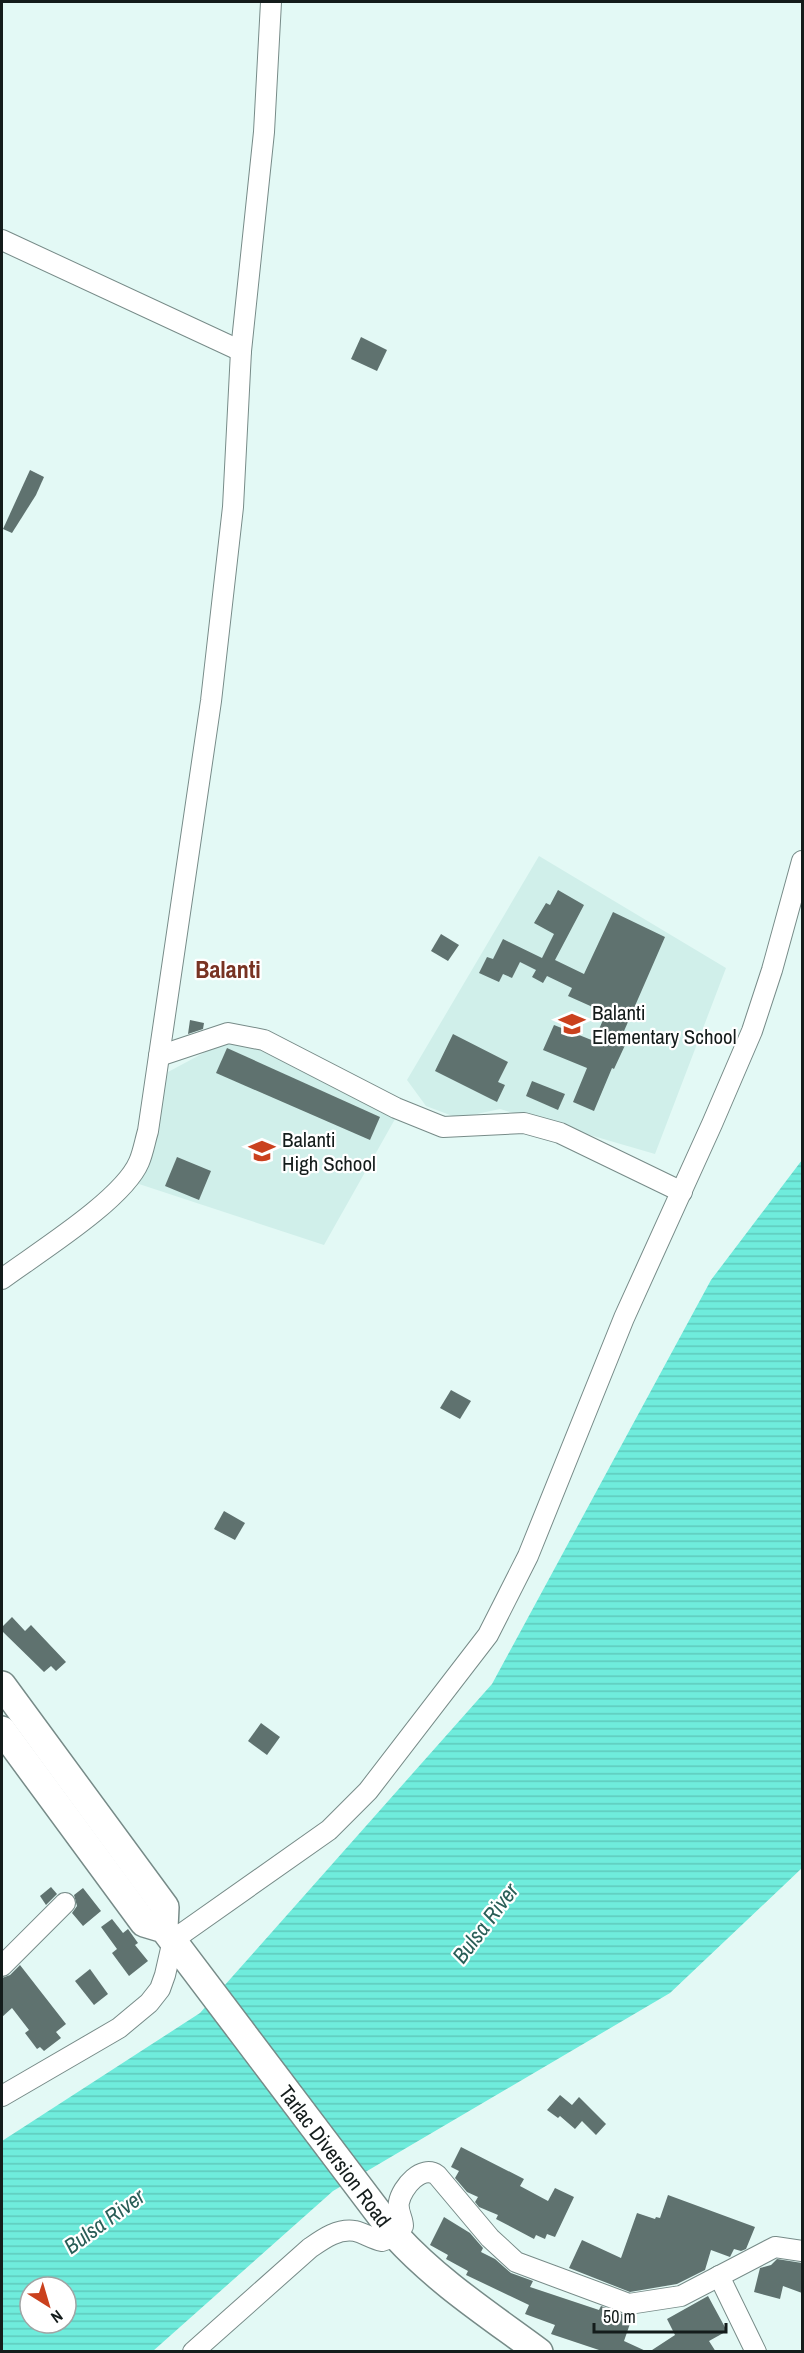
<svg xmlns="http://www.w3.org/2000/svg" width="804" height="2353" viewBox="0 0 804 2353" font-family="'Archivo Narrow',sans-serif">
<defs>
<pattern id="water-rules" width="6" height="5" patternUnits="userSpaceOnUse" patternTransform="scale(1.5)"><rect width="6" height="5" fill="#6fecdc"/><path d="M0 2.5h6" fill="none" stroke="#5fcabc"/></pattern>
</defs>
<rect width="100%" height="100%" fill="#e3f9f5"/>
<!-- built -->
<g fill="#d0efea">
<polygon points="539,856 726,968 655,1154 500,1109 458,1118 426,1106 407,1080"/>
<polygon points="226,1041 254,1047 395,1119 324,1245 139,1184 168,1072"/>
</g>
<!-- water -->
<path fill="url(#water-rules)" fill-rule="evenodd" d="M 802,1160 L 802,1868 L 670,1993 L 333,2191 L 153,2351 L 2,2352 L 2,2141 L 200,2013 L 492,1684 L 711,1280 ZM 30,2287 L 66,2287 L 66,2323 L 30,2323 Z"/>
<!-- building -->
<g fill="#5f726f">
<polygon points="361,337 387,350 377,371 351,359"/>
<polygon points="30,470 44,477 36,495 12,533 3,529"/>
<polygon points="558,890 584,905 555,960 584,974 613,912 665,937 621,1038 627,1041 614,1069 612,1068 594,1111 573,1102 587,1068 543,1050 554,1025 594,1041 606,1013 568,996 572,988 547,976 543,983 532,977 536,970 520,962 512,978 503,974 499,982 479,973 487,957 493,959 503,939 542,958 554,934 534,923 546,903 550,905"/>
<polygon points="441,934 459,945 448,961 431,951"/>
<polygon points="190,1020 204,1023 203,1029 188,1034"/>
<polygon points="453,1034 508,1062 498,1082 505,1085 497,1102 435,1071"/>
<polygon points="227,1048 380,1117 370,1140 216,1073"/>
<polygon points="532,1081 565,1094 558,1110 526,1096"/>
<polygon points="177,1157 211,1171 199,1200 165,1186"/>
<polygon points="451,1390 471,1401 460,1419 440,1408"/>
<polygon points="224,1511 245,1523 235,1540 214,1529"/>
<polygon points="12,1617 25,1631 31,1625 66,1662 56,1671 51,1666 44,1672 2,1631 2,1627"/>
<polygon points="261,1723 280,1737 267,1755 248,1741"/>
<polygon points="51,1887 57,1894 46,1905 40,1896"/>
<polygon points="83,1888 101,1911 83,1926 72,1913 77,1906 74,1895"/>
<polygon points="112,1919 123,1933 128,1929 138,1943 135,1945 148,1961 129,1976 112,1953 117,1949 101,1927"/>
<polygon points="20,1965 66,2024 56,2032 61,2038 44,2051 40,2047 37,2049 25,2033 29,2030 12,2008 2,2017 2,1978 10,1975"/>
<polygon points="90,1969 108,1994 94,2005 75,1981"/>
<polygon points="560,2095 572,2105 579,2097 606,2124 596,2135 582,2121 575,2129 560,2116 558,2118 547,2110"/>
<polygon points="461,2147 524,2179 520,2186 548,2201 555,2188 574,2197 555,2237 547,2234 545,2239 536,2235 534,2239 496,2219 498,2215 479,2207 475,2202 478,2197 467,2192 455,2178 459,2171 451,2167"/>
<polygon points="668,2195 755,2227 746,2249 741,2251 734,2249 730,2257 711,2250 705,2270 677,2284 630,2292 569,2268 582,2240 621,2258 637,2213 655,2219 656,2217 660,2218"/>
<polygon points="444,2217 470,2233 483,2248 481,2252 495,2259 511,2273 533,2281 530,2287 599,2310 601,2306 625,2315 633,2315 624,2341 648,2352 605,2352 551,2334 555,2325 525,2314 529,2305 466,2275 468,2271 446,2259 448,2255 430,2245"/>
<polygon points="777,2259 802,2263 802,2293 783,2286 780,2299 754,2292 760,2268 771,2265"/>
<polygon points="708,2296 727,2331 709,2341 716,2352 649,2352 675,2335 667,2319"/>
</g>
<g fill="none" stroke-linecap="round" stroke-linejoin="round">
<!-- minor casing -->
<g stroke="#778b88" stroke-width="22">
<g id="minor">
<polyline points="2,240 241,351"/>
<polyline points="159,1056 228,1033 264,1040 396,1108 443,1127 524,1123 560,1133 682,1192"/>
<path d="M 2,1279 C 37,1253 123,1200 139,1162 C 143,1153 145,1141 148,1131 L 211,701 L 233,507 L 241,351 L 264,132 L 271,2"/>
<polyline points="2,1966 65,1903"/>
<polyline points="2,2096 119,2028 149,2003 160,1989 165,1975 173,1940 329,1830 368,1791 488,1635 528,1556 624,1318 712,1124 752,1031 772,970 802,861"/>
<polyline points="719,2276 756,2352"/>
<path d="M 193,2352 L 310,2248 C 323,2239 338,2228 355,2231 C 364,2233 372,2239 382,2241 L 396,2236 L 403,2226 C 403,2218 397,2211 399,2202 C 402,2187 422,2164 437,2175 L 490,2238 L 516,2262 L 629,2304 L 681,2296 L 775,2247 L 802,2251"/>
</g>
</g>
<!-- secondary casing -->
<g stroke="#778b88" stroke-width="30">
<g id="secondary">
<polyline points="2,1685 165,1907 164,1929"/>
<path d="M 2,1730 L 144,1923 L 164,1929 L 396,2236 C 437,2281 489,2315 539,2352"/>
</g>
</g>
<!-- minor -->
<use href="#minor" stroke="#fff" stroke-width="20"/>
<!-- secondary -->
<use href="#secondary" stroke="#fff" stroke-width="27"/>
</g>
<!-- icons -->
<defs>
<g id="school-bare" transform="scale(2.07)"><path d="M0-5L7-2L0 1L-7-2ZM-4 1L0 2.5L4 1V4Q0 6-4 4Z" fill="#ca411e" stroke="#fff" stroke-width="2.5" paint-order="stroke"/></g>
</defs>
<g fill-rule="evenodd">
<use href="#school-bare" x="572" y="1024"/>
<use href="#school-bare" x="262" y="1151"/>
</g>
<g text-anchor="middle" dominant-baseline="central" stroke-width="4.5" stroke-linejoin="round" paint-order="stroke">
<!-- poi labels -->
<g font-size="21" fill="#141c1b" stroke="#fff" text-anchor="start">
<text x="592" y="1012">Balanti<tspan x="592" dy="24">Elementary School</tspan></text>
<text x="282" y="1139">Balanti<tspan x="282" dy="24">High School</tspan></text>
</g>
<!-- street labels -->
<g font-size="21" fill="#141c1b" stroke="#fff">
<text transform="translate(335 2156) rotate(53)">Tarlac Diversion Road</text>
</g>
<!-- water labels -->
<g font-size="22" font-style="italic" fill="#295e57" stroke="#fff">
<text transform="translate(485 1923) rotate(-53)">Bulsa River</text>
<text transform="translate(104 2221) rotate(-36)">Bulsa River</text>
</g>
<!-- quarter labels -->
<g font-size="24" font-weight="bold" fill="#783323" stroke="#fff">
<text x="228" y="969">Balanti</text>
</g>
</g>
<!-- border -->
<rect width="804" height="2353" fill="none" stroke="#141c1b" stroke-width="6"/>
<!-- north arrow -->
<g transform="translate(48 2305) rotate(143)"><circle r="28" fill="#ffffff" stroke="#a1a4a4" stroke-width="1.5"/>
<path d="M0-4.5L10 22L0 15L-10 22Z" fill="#ca411e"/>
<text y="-9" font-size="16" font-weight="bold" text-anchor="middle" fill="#141c1b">N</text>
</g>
<!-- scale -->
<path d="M594 2323v9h132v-9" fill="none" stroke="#141c1b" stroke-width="3"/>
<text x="603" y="2323" font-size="18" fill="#141c1b" stroke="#ffffff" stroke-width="4.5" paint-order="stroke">50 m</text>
</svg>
